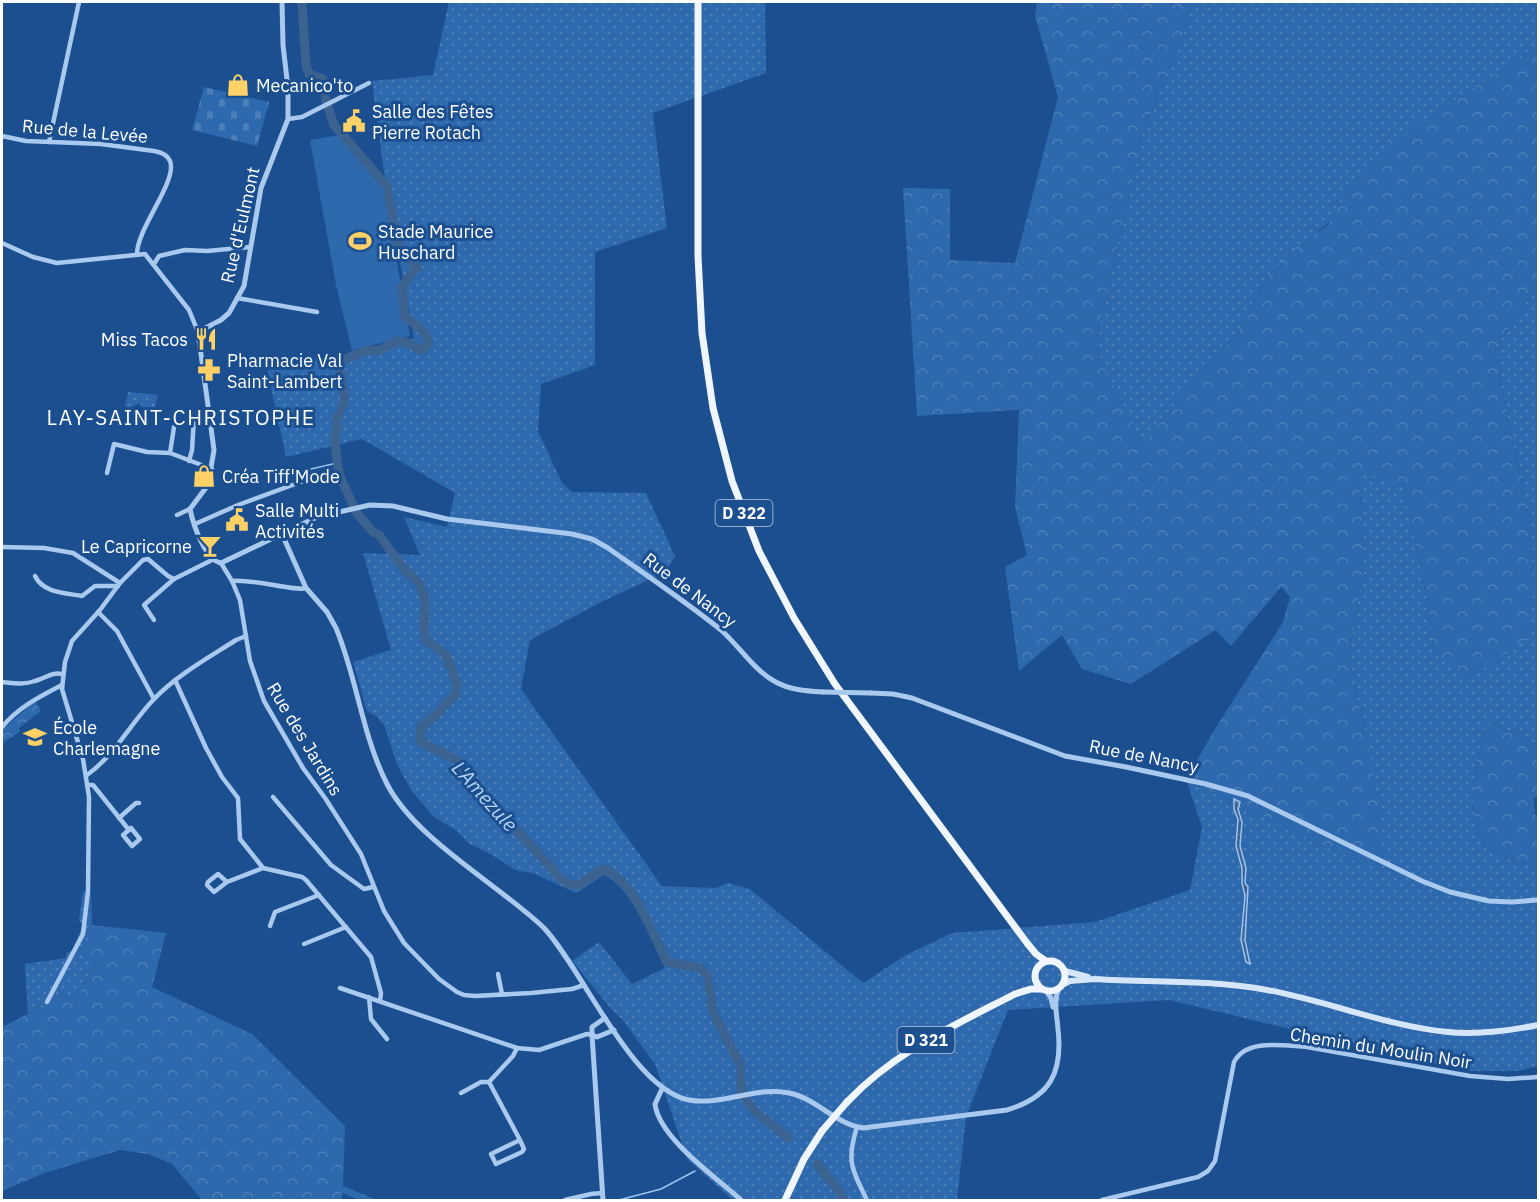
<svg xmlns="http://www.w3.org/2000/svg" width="1540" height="1202" viewBox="0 0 1540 1202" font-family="'IBM Plex Sans',sans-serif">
<defs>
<pattern id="grass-dots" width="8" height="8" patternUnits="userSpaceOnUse" patternTransform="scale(1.5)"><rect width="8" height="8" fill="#2e69ad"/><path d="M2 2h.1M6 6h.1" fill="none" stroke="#4d80b9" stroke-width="1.8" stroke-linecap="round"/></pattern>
<pattern id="forest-crowns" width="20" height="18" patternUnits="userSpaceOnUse" patternTransform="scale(1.5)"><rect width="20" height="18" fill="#2e69ad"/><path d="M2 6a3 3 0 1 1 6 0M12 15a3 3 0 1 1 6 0" fill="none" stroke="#4d80b9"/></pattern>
<pattern id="cemetery-stones" width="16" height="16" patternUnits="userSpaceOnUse" patternTransform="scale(1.5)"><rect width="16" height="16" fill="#2e69ad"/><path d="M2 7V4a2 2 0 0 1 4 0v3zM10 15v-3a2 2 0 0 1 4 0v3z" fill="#4d80b9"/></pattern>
<pattern id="water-waves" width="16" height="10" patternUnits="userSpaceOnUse" patternTransform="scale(1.5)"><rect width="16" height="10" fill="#3c6290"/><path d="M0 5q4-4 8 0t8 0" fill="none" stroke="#597aa1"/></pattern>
</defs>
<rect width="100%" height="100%" fill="#1b4f8f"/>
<!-- grass -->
<g fill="url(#grass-dots)">
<path d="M 449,2 L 765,2 L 766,73 L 653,113 L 667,228 L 595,252 L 595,365 L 541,384 L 538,431 L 562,483 L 572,492 L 646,493 L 675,556 L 666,572 L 603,601 L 530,640 L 521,689 L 662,886 L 716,888 L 728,883 L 750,889 L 863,983 L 906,955 L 952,933 L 1095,922 L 1190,890 L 1202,827 L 1186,779 L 1361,864 L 1370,755 L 1349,656 L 1364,564 L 1359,473 L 1403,485 L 1424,584 L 1435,653 L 1534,585 L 1529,517 L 1508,422 L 1495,347 L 1538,286 L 1538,745 L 1488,721 C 1478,756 1456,833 1498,854 C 1510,860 1526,863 1538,866 L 1538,1066 L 1518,1071 L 1465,1071 L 1169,1000 L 1008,1010 L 966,1117 L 957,1200 L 733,1200 L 687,1159 L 655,1064 L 622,1019 L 612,1010 L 572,961 L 599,942 L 632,984 L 665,968 C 652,940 632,888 604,875 L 576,893 L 533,873 L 515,870 L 492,855 L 468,843 L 457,831 L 434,817 L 411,790 L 397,764 L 384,725 L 376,716 L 367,711 L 353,662 L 391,650 L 363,553 L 420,555 L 404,517 L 447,527 L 455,493 L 362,439 L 286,457 L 265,359 L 343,356 L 414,338 L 385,180 L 372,81 L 433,75 Z"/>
<polygon points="1193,2 1538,2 1538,49 1518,59 1268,275 1238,332 1188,387 1142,447 1095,346 1142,136 1188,21"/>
<polygon points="128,392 158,395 153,412 147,412 141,406 140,403 130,408 125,407"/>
<polygon points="83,892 91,893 92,925 79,953 97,960 77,997 54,996 28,1014 25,964 66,958 66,953 72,951 83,925 79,920"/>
</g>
<!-- forest -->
<g fill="url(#forest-crowns)">
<polygon points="1037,2 1193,2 1188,21 1142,136 1095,346 1142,446 1188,387 1238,332 1268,275 1289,252 1327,226 1350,188 1394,139 1518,59 1538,49 1538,286 1495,347 1508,422 1529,517 1534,585 1528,638 1465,682 1435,653 1424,584 1403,485 1359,474 1364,564 1349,656 1370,755 1387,862 1376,866 1361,864 1186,779 1215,729 1283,622 1290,597 1281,587 1231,646 1216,630 1131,684 1082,669 1062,635 1019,671 1005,567 1027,555 1015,507 1019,410 917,416 903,188 950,189 950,260 1015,263 1058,97 1035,16"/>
<polygon points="35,701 41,711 19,728 20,732 2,743 2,730"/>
<path d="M 1488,721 L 1538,745 L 1538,796 L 1534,798 L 1535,815 L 1538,816 L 1538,866 C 1526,863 1510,860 1498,854 C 1456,833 1478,756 1488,721 Z"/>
<polygon points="92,925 166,933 152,987 252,1034 345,1126 343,1186 377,1200 359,1200 342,1193 341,1200 202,1200 172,1164 148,1154 120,1150 44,1173 2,1191 2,1027 28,1014 54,996 77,997 97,961 79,953"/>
</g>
<!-- cemetery -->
<polygon fill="url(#cemetery-stones)" points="204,87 269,102 257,146 192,130"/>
<!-- pitch -->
<polygon fill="#2e69ad" points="339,135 383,185 410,336 352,350 336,285 310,140"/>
<!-- water -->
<polygon fill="url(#water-waves)" stroke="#9cc4f0" stroke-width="1.5" points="1234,799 1240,802 1238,809 1242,822 1240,846 1246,868 1245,883 1248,887 1245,940 1250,964 1246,962 1241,940 1245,896 1242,883 1242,868 1236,846 1238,819 1234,809"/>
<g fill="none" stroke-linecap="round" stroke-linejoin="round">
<!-- stream -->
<g stroke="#9cc4f0" stroke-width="1.5">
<polyline points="276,477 337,463"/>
<polyline points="619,1200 661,1189 695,1171"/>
</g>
<!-- river -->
<g stroke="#3c6290" stroke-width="9">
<path d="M 302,2 L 306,65 L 309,74 L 323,79 L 326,101 L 334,125 L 387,186 L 398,246 L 417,267 L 402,286 L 404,315 L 426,334 L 428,342 L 424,349 L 419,350 L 408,343 L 397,341 L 380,350 L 364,351 L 343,360 L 339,364 L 344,389 L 344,402 L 337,419 L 335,443 L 339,474 L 356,512 L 373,532 L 379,535 L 405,570 L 419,583 L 425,599 L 424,629 L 426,640 L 445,654 L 457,683 L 456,694 L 436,715 L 421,727 L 420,740 C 425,748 445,752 456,760 C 462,766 463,774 468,780 C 500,812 531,845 561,879 L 568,884 L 579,885 L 603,869 C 634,879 653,936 667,962 L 699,968 L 707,974 L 713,1012 L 740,1065 L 741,1088 L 745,1098 L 754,1111 L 788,1138"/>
<polyline points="817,1164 839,1191 843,1200"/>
</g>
<!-- minor -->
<g stroke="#a9c9ee" stroke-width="4.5">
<polyline points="288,119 302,117 369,83"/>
<path d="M 2,136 L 26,141 L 101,144 L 154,151 C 160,152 167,154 170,161 C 178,181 137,228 137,254"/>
<polyline points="49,142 79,2"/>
<polyline points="2,243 33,257 57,263 145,254 189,310 198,332"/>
<polyline points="154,264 159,256 185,250 207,251 250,247"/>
<polyline points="237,298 317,312"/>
<polyline points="174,427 170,453 212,469"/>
<polyline points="189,461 192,450 194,418"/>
<polyline points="107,473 114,444 147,452 170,453"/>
<polyline points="177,515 190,509"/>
<polyline points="195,524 238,505 306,480"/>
<polyline points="2,547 44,548 73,553 120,583"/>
<polyline points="221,563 232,581 240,600 250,661 264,701 303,768 325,798 361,854 384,911 404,943 439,979 457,992 464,995 475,996 531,993 572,989 584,985"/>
<path d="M 35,576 C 43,593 66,593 82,596 L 95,586 L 118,586"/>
<path d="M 232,581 C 250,578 297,592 306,588"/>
<polyline points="98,612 117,631 154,699"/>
<polyline points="154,620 144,605 174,579 212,560"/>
<polyline points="175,680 206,748 222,777 238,798 240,839 263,868 302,877 306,880 371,957 381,993 380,1001"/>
<path d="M 2,682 C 13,683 24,685 35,681 C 46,678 51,672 62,674"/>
<path d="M 2,727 C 19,707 39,697 62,685"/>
<path d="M 87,775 C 115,755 130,724 154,699 C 177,675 208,658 236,640 L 246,636"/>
<polyline points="88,785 93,785 129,830"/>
<polyline points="273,797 331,865 364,889 373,887"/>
<polyline points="119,818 136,803 139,803"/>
<polygon points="131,828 140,839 132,846 123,835"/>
<polyline points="227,882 218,874 208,882 207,885 214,892 227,882 263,868"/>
<polyline points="270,926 275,912 319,895"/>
<polyline points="304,944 346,927"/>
<polyline points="498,974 502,994"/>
<polyline points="340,988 517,1048 539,1050 587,1034 592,1035"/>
<polyline points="369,997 371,1019 387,1039"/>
<polyline points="47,1002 83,934 88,891 89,797 83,759 62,689 65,662 72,641 100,610 120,583 143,560 148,559 168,576 174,579"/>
<polyline points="517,1048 513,1056 489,1082 520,1140 524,1149 522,1152 496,1164 491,1154 520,1140"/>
<polyline points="461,1093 481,1082 489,1082"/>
<path d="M 857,1127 C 846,1161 852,1170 867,1200"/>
<polyline points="565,1200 591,1194 602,1193"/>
<path d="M 1102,1200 L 1198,1177 L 1208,1171 L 1215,1161 L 1234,1062 C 1247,1038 1284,1046 1307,1047 L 1470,1076 L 1508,1079 L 1538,1077"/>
</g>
<!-- tertiary -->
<g stroke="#a9c9ee" stroke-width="5">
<path d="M 282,2 L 283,45 L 288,88 L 288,119 L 261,188 L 244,286 L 229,313 L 221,320 L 198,332 L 214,450 L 208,485 L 190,509 C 193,524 205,560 221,563 L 317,517 L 370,505 L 393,506 L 447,519 L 572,534 L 592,539 L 608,548 C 646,575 685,601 721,630 C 739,646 753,669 774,681 C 789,690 806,691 823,692"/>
<path d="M 282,534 L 306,588 L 327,612 L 336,628 C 357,678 362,735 387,784 C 416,840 498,884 544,928 C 583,970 632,1089 689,1100 C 722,1106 756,1086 789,1093 C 816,1098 835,1124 863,1128 L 1007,1110 C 1050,1097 1063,1073 1058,1029 C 1057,1015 1053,1001 1059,988"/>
<polyline points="871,693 893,694 912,698 1065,756 1126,767 1206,784 1248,796 1422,881 1450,892 1489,901 1512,902 1538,900"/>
<polyline points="1046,991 1051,998 1053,1007"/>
<polyline points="592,1035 597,1037 614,1030"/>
<path d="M 662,1089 L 655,1104 C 659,1138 717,1178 741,1200"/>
<polyline points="603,1200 592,1035 592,1027 605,1018"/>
</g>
<!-- secondary -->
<g stroke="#d6e6fa" stroke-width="6">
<polyline points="1065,971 1088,977"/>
<path d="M 1064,984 L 1070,981 L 1095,979 C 1152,983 1210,979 1267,990 C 1328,1001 1386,1026 1448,1032 C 1479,1035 1508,1031 1538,1025"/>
</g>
<!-- primary -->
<g stroke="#f0f6ff" stroke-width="7">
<polyline points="698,2 698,256 702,333 713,408 732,481 759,551 794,618 835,684 1027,943 1036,954 1046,961"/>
<circle cx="1050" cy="976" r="15"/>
<path d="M 847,1102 C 894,1052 955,1025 1015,994 L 1031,989 L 1041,989"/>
<polyline points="785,1200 804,1159 822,1131"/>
</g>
<!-- tertiary-bridge -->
<polyline stroke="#a9c9ee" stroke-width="5" points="823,692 871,693"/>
<!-- primary-bridge -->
<polyline stroke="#f0f6ff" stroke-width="7" points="822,1131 847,1102"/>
</g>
<!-- icons -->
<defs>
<g id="shop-bare" transform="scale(1.8)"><path d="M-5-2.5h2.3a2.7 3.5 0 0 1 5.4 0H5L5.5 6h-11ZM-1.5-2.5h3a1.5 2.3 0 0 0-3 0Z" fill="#ffd166" stroke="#1b4f8f" stroke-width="2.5" paint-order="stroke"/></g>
<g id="civic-bare" transform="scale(1.8)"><path d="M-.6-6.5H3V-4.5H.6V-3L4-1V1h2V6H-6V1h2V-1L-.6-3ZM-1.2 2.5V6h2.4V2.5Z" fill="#ffd166" stroke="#1b4f8f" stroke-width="2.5" paint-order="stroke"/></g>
<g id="stadium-bare" transform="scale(1.8)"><path d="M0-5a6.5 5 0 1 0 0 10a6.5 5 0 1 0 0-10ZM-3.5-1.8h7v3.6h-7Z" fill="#ffd166" stroke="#1b4f8f" stroke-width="2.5" paint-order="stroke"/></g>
<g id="restaurant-bare" transform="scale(1.8)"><path d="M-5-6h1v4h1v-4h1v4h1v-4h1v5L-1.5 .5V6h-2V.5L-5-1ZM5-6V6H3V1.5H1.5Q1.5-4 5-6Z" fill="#ffd166" stroke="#1b4f8f" stroke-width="2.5" paint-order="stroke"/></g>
<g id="pharmacy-bare" transform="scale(1.8)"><path d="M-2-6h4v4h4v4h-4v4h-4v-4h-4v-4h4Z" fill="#ffd166" stroke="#1b4f8f" stroke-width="2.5" paint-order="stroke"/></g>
<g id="bar-bare" transform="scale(1.8)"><path d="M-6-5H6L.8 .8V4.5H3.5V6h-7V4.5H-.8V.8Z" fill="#ffd166" stroke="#1b4f8f" stroke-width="2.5" paint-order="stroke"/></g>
<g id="school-bare" transform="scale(1.8)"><path d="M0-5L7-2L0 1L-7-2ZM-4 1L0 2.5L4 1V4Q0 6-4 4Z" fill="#ffd166" stroke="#1b4f8f" stroke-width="2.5" paint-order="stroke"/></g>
</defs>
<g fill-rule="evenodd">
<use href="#shop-bare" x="238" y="85"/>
<use href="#civic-bare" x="354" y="121"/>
<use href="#stadium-bare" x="360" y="241"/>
<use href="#restaurant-bare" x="206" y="339"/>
<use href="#pharmacy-bare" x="209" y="370"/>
<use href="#shop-bare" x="204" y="476"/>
<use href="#civic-bare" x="237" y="520"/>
<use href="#bar-bare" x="210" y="546"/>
<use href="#school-bare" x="35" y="737"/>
</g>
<g text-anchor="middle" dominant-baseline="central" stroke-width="6" stroke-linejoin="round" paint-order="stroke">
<!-- shield labels -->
<g fill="#1b4f8f" stroke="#bbcadd" stroke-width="1.5">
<rect x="715.5" y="500" width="57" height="26" rx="4.5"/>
<rect x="897.5" y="1027" width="57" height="26" rx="4.5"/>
</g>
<g font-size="16" font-weight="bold" fill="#fff">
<text x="744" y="513">D 322</text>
<text x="926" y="1040">D 321</text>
</g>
<!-- poi labels -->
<g font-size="18" fill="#fff" stroke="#1b4f8f" text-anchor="start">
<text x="256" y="85">Mecanico'to</text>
<text x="372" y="111">Salle des Fêtes<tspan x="372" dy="21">Pierre Rotach</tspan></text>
<text x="378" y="231">Stade Maurice<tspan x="378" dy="21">Huschard</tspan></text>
<text x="188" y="339" text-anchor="end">Miss Tacos</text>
<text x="227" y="360">Pharmacie Val<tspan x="227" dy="21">Saint-Lambert</tspan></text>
<text x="222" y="476">Créa Tiff'Mode</text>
<text x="255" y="510">Salle Multi<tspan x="255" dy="21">Activités</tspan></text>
<text x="192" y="546" text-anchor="end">Le Capricorne</text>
<text x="53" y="727">École<tspan x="53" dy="21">Charlemagne</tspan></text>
</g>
<!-- street labels -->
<g font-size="18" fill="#fff" stroke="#1b4f8f">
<text transform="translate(85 131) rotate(5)">Rue de la Levée</text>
<text transform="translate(240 225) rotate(-77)">Rue d'Eulmont</text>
<text transform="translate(690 590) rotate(37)">Rue de Nancy</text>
<text transform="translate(305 739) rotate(59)">Rue des Jardins</text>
<text transform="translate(1144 756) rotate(11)">Rue de Nancy</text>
<text transform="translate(1381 1048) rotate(9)">Chemin du Moulin Noir</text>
</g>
<!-- water labels -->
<g font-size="20" font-style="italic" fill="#b5d3f5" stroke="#1b4f8f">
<text transform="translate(485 796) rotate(48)">L'Amezule</text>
</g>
<!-- quarter labels -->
<g font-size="21" letter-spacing="1.5" fill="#fff" stroke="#1b4f8f">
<text x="181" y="417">LAY-SAINT-CHRISTOPHE</text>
</g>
</g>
<!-- border -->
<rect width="1540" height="1202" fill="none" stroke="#ffffff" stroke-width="6"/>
</svg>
